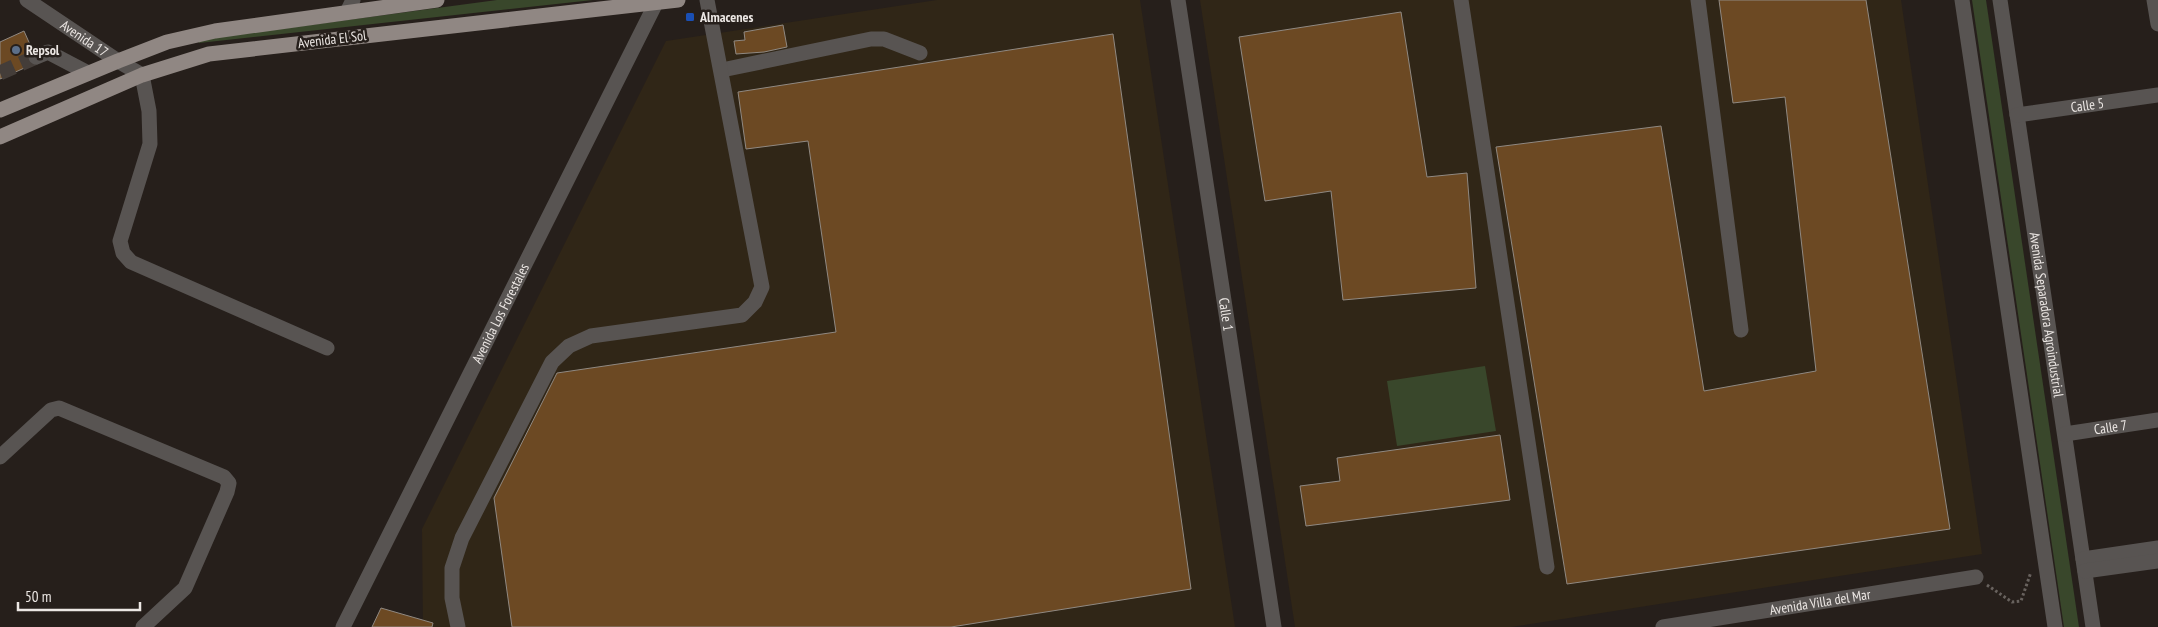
<svg xmlns="http://www.w3.org/2000/svg" width="2158" height="627" viewBox="0 0 2158 627" font-family="'PT Sans Narrow',sans-serif">
<rect width="100%" height="100%" fill="#261f1b"/>
<!-- industrial -->
<g fill="#302617">
<polygon points="937,0 1140,0 1235,627 423,627 422,529 666,41"/>
<polygon points="1200,0 1901,0 1982,554 1511,627 1295,627"/>
</g>
<!-- green -->
<g fill="#39472b">
<polygon points="497,0 593,0 199,43 199,40"/>
<polygon points="1972,0 1986,0 2079,627 2064,627"/>
<polygon points="1485,366 1496,431 1397,446 1387,381"/>
</g>
<!-- building -->
<g fill="#6c4923" stroke="#908982">
<polygon points="1719,0 1866,0 1950,529 1567,584 1496,147 1661,126 1704,391 1816,371 1785,97 1733,103"/>
<polygon points="1401,12 1427,177 1467,173 1476,288 1343,300 1331,191 1265,201 1239,37"/>
<polygon points="783,25 787,47 764,52 736,54 734,41 745,40 744,32"/>
<polygon points="24,31 32,49 27,56 31,65 0,79 0,42"/>
<polygon points="1113,34 1191,589 951,627 512,627 494,498 557,373 836,332 808,141 746,149 738,92"/>
<polygon points="1500,435 1510,500 1306,526 1300,486 1340,481 1337,458"/>
<polygon points="381,608 433,623 432,627 372,627"/>
</g>
<g fill="none" stroke-linecap="round" stroke-linejoin="round">
<!-- minor-tunnel -->
<polyline stroke="#443d39" stroke-width="15" stroke-dasharray="15 8" stroke-linecap="butt" points="0,73 36,57"/>
<!-- path -->
<polyline stroke="#68625e" stroke-width="3" stroke-dasharray="2.5 2.5" stroke-linecap="butt" points="1987,585 2012,602 2021,601 2031,572"/>
<!-- minor -->
<g stroke="#585452" stroke-width="15">
<path id="s1" d="M 27,0 L 118,61 L 142,75 L 149,111 L 150,144 L 120,241 L 123,253 L 131,262 L 327,348"/>
<path id="s2" d="M 1178,0 L 1274,627"/>
<polyline points="1461,0 1547,567"/>
<polyline points="1698,0 1741,330"/>
<polyline points="1962,0 2055,627"/>
<path id="s3" d="M 2000,0 L 2093,627"/>
<polyline points="2154,0 2158,24"/>
<polyline points="347,12 353,0"/>
<polyline points="36,57 48,52 88,73"/>
<polyline points="722,70 871,39 884,39 920,53"/>
<path id="s4" d="M 2017,115 L 2158,95"/>
<path id="s5" d="M 2065,434 L 2158,420"/>
<polyline points="0,457 51,410 59,408 224,477 229,483 227,492 185,588 143,627"/>
<polyline points="2083,559 2158,548"/>
<polyline points="2085,571 2158,561"/>
<path id="s6" d="M 343,627 L 656,3 L 656,0"/>
<polyline points="458,627 452,598 452,568 462,538 552,362 569,346 591,336 742,315 755,302 762,287 707,0"/>
<path id="s7" d="M 1663,627 L 1976,577"/>
</g>
<!-- major -->
<g stroke="#908783" stroke-width="15">
<polyline points="0,110 118,61 167,42 215,31 437,0"/>
<polyline points="0,137 142,75 209,54 678,0"/>
</g>
</g>
<!-- markers -->
<rect fill="#1a4fb4" stroke="#261f1b" stroke-width="2" x="685" y="12" width="10" height="10" rx="2.5"/>
<circle fill="#5c6f8a" stroke="#261f1b" stroke-width="2" cx="16" cy="50" r="5"/>
<g text-anchor="middle" dominant-baseline="central" stroke-width="5" stroke-linejoin="round" paint-order="stroke">
<!-- poi labels -->
<g font-size="14" font-weight="bold" fill="#ece7e4" stroke="#261f1b" text-anchor="start">
<text x="700" y="17">Almacenes</text>
<text x="26" y="50">Repsol</text>
</g>
<!-- street labels -->
<g font-size="14" fill="#ece7e4" stroke="#261f1b">
<text stroke="none"><textPath href="#s1" startOffset="69">Avenida 17</textPath></text>
<text transform="translate(332 39) rotate(-7)">Avenida El Sol</text>
<text stroke="none"><textPath href="#s4" startOffset="71">Calle 5</textPath></text>
<text stroke="none"><textPath href="#s6" startOffset="351">Avenida Los Forestales</textPath></text>
<text stroke="none"><textPath href="#s3" startOffset="318">Avenida Separadora Agroindustrial</textPath></text>
<text stroke="none"><textPath href="#s2" startOffset="318">Calle 1</textPath></text>
<text stroke="none"><textPath href="#s5" startOffset="46">Calle 7</textPath></text>
<text stroke="none"><textPath href="#s7" startOffset="159">Avenida Villa del Mar</textPath></text>
</g>
</g>
<!-- scale -->
<path d="M18 602v8h122v-8" fill="none" stroke="#ece7e4" stroke-width="2.5"/>
<text x="25" y="602" font-size="15" fill="#ece7e4" stroke="#261f1b" stroke-width="4" paint-order="stroke">50 m</text>
</svg>
